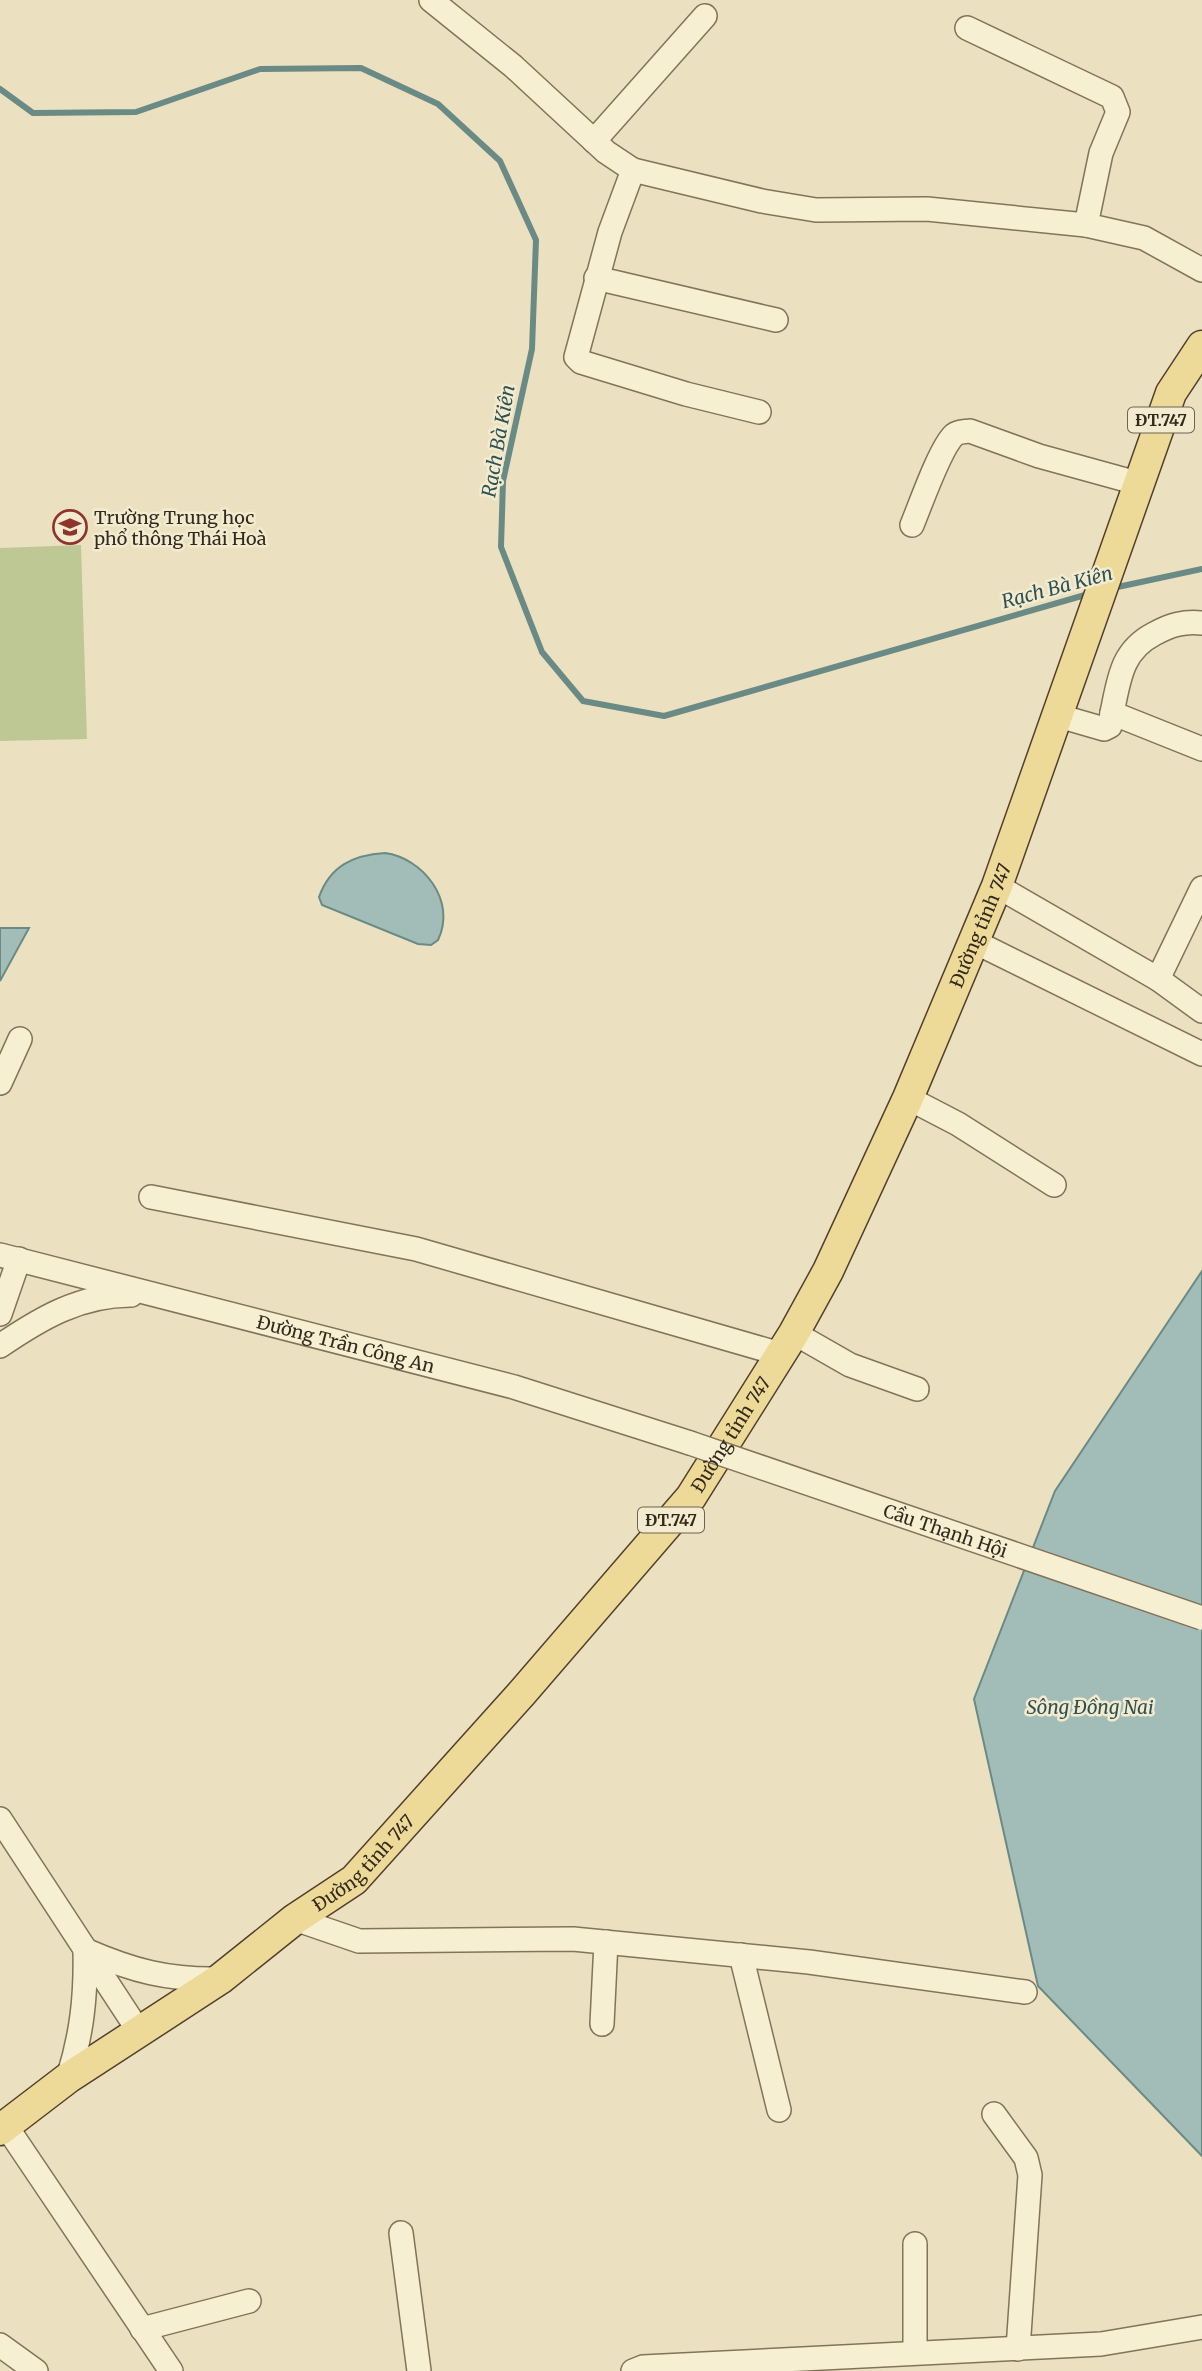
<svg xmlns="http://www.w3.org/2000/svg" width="1202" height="2371" viewBox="0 0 1202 2371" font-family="Merriweather,serif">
<rect width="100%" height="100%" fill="#ebe1c0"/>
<!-- green -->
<polygon fill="#bec895" points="81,545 87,739 0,741 0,548"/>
<!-- water -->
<g fill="#a2bdb7" stroke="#6a8a85" stroke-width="2">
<path d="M 385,853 C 423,858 457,901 438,940 L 431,945 L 418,944 L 322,905 L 319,897 C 330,866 353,855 385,853 Z"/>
<polygon points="0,928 29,928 0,981"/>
<polygon points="1202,1271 1202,2156 1038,1986 974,1699 1055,1491"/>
</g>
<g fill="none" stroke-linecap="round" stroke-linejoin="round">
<!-- stream -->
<g stroke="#6a8a85" stroke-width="6">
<polyline points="0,89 33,113 136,112 260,69 361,68 438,104 500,161 536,240 532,349 503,481 501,547 542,652 583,701 664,716 1092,593"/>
<polyline points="1113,588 1202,569"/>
</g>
<!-- minor casing -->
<g stroke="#837359" stroke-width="26">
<g id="minor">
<polyline points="431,0 513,66 606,152 633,170 762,201 816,210 927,209 1086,225 1144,238 1202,270"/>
<polyline points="967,28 1112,97 1118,112 1101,153 1086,225"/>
<polyline points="594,141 705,16"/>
<polyline points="633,170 610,232 576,357 581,362 686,394 759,412"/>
<polyline points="596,278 776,320"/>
<path d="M 912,525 C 920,506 940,448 954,435 C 959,431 964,432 970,431 L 1039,456 L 1137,483"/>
<path d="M 1112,713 C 1119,680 1121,651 1154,634 C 1170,625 1184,621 1202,623"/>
<polyline points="1059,716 1104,729 1110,726 1112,713 1202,749"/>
<polyline points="997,886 1158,979 1202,888"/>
<polyline points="973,941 1202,1054"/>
<polyline points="1158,979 1202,1011"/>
<polyline points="0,1083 20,1039"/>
<polyline points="908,1098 958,1124 1054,1185"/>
<polyline points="151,1197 416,1249 780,1354"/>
<path id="s1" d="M 0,1255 L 514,1387 L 690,1443"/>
<polyline points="0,1314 19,1259"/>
<polyline points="794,1333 850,1365 917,1389"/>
<path d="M 0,1346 C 41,1318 80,1295 131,1295"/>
<polyline points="0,1819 138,2030"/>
<polyline points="295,1919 359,1941 573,1939 809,1962 1025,1992"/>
<polyline points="741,1955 779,2110"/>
<polyline points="602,2024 606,1942"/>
<path d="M 68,2078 C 82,2034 86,1996 85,1950 C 133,1971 168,1980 220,1979"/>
<polyline points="994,2114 1026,2158 1030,2175 1018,2349"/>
<polyline points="6,2126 171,2371"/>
<polyline points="401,2233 419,2371"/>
<polyline points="915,2244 915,2351"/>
<polyline points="142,2329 249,2301"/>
<polyline points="0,2345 36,2371"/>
<polyline points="633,2371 643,2367 1101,2344 1202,2327"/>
</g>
</g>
<!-- major casing -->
<g stroke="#50402d" stroke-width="33">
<g id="major">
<path id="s2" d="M 0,2130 L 68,2078 L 220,1979 L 295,1919 L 354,1880 L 522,1693 L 691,1497 L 794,1333 L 828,1271 L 908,1098 L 997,886 L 1171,393 L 1202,346"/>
</g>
</g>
<!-- minor -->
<use href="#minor" stroke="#f6efd2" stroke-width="23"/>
<!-- major -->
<use href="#major" stroke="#edda99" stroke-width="30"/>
<!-- minor-bridge casing -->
<g stroke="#837359" stroke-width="26" stroke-linecap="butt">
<g id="minor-bridge">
<path id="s3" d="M 690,1443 L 1202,1618"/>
</g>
</g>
<!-- minor-bridge -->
<use href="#minor-bridge" stroke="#f6efd2" stroke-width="23"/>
</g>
<!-- icons -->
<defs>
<g id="school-ring" transform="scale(1.75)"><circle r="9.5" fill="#f3ebcf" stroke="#8e342c" stroke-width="1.5"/><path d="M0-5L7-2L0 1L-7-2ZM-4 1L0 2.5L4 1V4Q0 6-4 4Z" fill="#8e342c"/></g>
</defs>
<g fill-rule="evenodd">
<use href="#school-ring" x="70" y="527"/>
</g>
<g text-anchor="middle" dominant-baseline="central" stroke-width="5" stroke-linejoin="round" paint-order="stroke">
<!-- shield labels -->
<g fill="#f3ebcf" stroke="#6d6352" stroke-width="2">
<rect x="1128" y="407.5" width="66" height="25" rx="5"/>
<rect x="638" y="1507.5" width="66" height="25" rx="5"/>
</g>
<g font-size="16" font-weight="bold" fill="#33291d">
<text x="1161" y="420">ĐT.747</text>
<text x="671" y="1520">ĐT.747</text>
</g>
<!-- poi labels -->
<g font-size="18" fill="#33291d" stroke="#f3ebcf" text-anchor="start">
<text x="94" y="517">Trường Trung học<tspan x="94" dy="21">phổ thông Thái Hoà</tspan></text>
</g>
<!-- street labels -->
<g font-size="18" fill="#33291d" stroke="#f3ebcf">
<text stroke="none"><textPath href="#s2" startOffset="1586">Đường tỉnh 747</textPath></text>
<text stroke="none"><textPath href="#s1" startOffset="357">Đường Trần Công An</textPath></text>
<text stroke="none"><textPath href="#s2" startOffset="1018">Đường tỉnh 747</textPath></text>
<text stroke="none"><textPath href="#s3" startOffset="270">Cầu Thạnh Hội</textPath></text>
<text stroke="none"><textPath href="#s2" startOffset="452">Đường tỉnh 747</textPath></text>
</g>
<!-- water labels -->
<g font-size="19" font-style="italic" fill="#2d5152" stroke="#f3ebcf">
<text transform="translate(498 441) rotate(-80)">Rạch Bà Kiên</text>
<text transform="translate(1057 587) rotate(-15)">Rạch Bà Kiên</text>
<text x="1090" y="1707">Sông Đồng Nai</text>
</g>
</g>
</svg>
